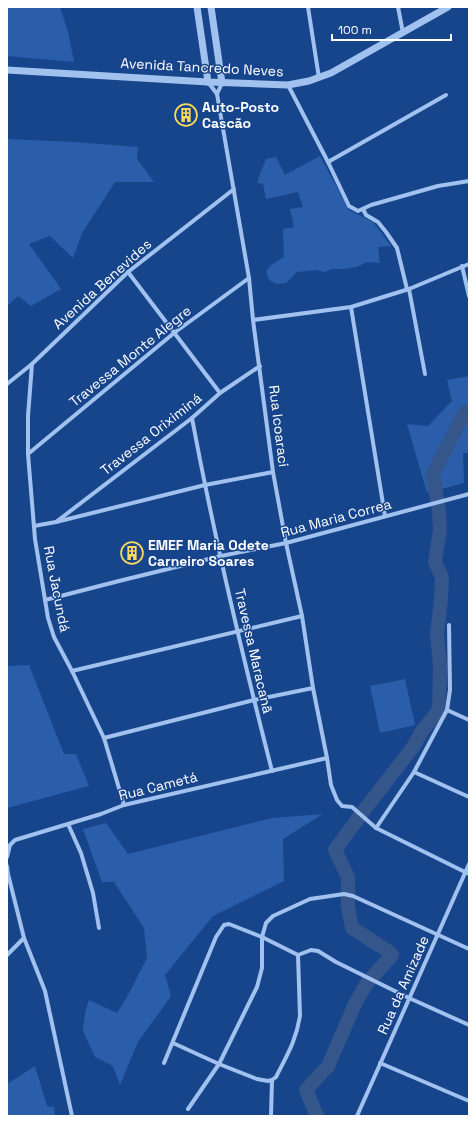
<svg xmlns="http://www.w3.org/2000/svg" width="476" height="1123" viewBox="0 0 476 1123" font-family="'Space Grotesk',sans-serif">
<rect width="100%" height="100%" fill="#17458c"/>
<!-- green -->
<g fill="#2a5eaa">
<polygon points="7,7 60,7 68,32 74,62 7,56"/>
<polygon points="7,139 74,142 138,147 137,159 154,182 115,182 82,233 73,258 50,236 29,244 61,289 31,306 18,296 7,306"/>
<polygon points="320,156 349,210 373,222 391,246 378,247 380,263 367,262 357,267 343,269 332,269 325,272 316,270 297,272 286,283 277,284 269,280 266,271 271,265 284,257 283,229 294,227 290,209 303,207 298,192 266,199 263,184 257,183 259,176 266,159 276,157 285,175"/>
<polygon points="469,376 469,453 463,453 464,483 427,493 407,424 428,426 452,401 447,380"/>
<polygon points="29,665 64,754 76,754 89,786 7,808 7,666"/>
<polygon points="405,679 415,725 380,733 370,686"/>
<polygon points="323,814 283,839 284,881 213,916 165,975 171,996 138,1042 120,1085 113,1066 95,1057 83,1031 85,1013 89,1000 117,1013 127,997 147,958 144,928 114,882 102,882 83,829 106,823 128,854 272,818"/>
<polygon points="35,1066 47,1106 54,1107 55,1116 7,1116 7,1084"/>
</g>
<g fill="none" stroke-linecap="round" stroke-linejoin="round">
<!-- river -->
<polyline stroke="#35568b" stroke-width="14" points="317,1116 306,1090 328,1066 355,1004 367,983 392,955 388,951 352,928 348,906 348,877 335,850 368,805 413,747 422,731 439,710 440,666 437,634 441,599 442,577 435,562 440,530 439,511 433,474 465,412 469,411"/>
<!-- minor -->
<g stroke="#a1c1ef" stroke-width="4">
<polyline points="308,7 319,78"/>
<polyline points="398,7 403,33"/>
<polyline points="208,82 217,94 249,278 253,320 273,472 286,543 302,616 313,688 327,758 331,785 337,800 342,806 352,807 376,828 469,874"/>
<polyline points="288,85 328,162 349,206 358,211 371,205 438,186 469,181"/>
<polyline points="217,94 222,83"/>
<polyline points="328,162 446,95"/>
<polyline points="363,209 366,215 378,222 386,232 397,248 407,289"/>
<polyline points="462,266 469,296"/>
<polyline points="128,272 220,393"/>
<polyline points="409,289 425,374"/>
<polyline points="351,307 385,516"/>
<polyline points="253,320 351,307 409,289 469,264"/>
<polyline points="32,364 28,416 28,454 35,539 48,618 54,637 72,671 104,738 124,805"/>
<polyline points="7,384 32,364 128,272 234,189"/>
<path d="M 192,418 C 214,536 242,654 272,771"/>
<polyline points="28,454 174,333 249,278"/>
<polyline points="56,522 192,418 220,393 260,366"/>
<polyline points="34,526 56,522 205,485 273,472"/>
<polyline points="45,600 119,581 221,556 286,543 469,494"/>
<polyline points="72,671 302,616"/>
<polyline points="447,710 469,720"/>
<polyline points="104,738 254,700 313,688"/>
<polyline points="414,772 469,797"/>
<polyline points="68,824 81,853 93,893 99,928"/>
<polyline points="376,828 414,772 447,710 450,690 449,625"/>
<polyline points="7,857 10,845 15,840 101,814 124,805 327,758"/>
<polyline points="7,866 8,874 24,938 7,955"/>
<polyline points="24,938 45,991 72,1116"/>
<path d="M 173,1043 L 219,1064 L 257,1079 L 268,1081 L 272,1080 L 276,1077 C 287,1055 296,1041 300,1016 L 298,955"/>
<polyline points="164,1063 216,937 224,925 229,924 262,937 298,955 311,950 318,951 336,962 409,998 469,1025"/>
<polyline points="380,1063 469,1101"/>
<polyline points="188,1109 219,1064 257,987 262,968 262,937 266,923 273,916 310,899 344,894 353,896 469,949"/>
<polyline points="271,1116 272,1080"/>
<polyline points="357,1116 469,864"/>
</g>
<!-- tertiary -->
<g stroke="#a1c1ef" stroke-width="7">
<polyline points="197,7 208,82"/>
<polyline points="211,7 222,83"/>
<polyline points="7,70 208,82 288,85 309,81 331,73 448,7"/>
</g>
</g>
<!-- icons -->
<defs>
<g id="building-ring" transform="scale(1.15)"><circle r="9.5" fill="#17458c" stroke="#ffd85f" stroke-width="1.5"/><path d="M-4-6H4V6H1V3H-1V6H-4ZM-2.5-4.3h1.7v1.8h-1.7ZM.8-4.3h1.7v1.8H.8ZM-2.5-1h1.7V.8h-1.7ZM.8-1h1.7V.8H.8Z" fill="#ffd85f"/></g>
</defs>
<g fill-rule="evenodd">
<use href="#building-ring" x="186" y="115"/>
<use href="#building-ring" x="132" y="553"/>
</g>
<g text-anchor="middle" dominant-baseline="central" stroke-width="3" stroke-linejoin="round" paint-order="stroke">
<!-- street labels -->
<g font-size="14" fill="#fff" stroke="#17458c">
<text transform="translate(202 67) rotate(3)">Avenida Tancredo Neves</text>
<text transform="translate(102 284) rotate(-42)">Avenida Benevides</text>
<text transform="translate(130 356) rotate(-39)">Travessa Monte Alegre</text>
<text transform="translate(279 426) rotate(83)">Rua Icoaraci</text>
<text transform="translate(151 434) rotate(-38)">Travessa Oriximiná</text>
<text transform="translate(336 518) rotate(-15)">Rua Maria Correa</text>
<text transform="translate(57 589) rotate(79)">Rua Jacundá</text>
<text transform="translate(254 651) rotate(77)">Travessa Maracanã</text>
<text transform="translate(158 786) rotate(-14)">Rua Cametá</text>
<text transform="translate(403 985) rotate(-66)">Rua da Amizade</text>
</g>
<!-- poi labels -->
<g font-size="14" font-weight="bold" fill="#fff" stroke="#17458c" text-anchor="start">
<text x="202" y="107">Auto-Posto<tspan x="202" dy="16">Cascão</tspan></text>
<text x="148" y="545">EMEF Maria Odete<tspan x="148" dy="16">Carneiro Soares</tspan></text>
</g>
</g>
<!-- border -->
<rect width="476" height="1123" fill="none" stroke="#ffffff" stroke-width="16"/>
<!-- scale -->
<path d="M332 34v6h119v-6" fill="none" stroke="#ffffff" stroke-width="2"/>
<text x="338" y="34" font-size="12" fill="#ffffff" stroke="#17458c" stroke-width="3" paint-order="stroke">100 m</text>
</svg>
